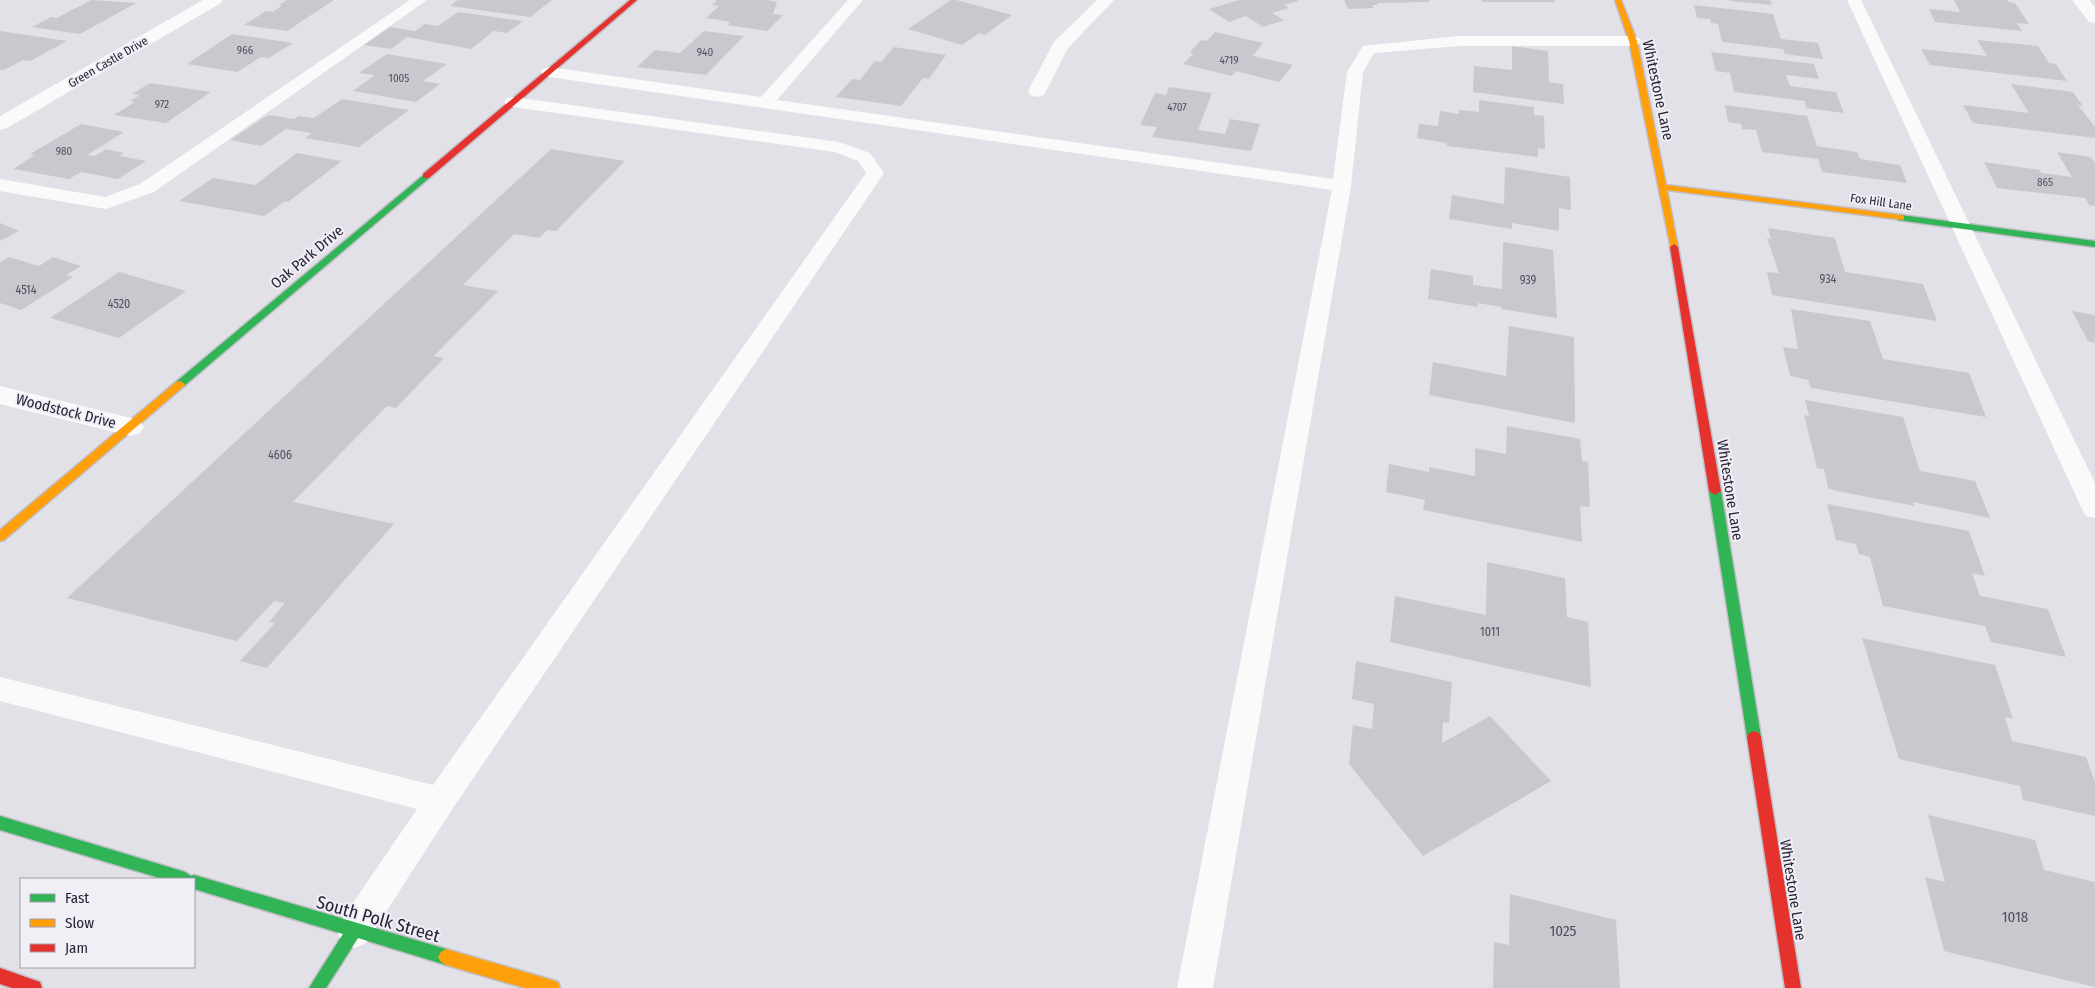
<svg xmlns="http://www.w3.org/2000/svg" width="2095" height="988" viewBox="0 0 2095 988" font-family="'Fira Sans Condensed',sans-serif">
<rect width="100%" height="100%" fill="#e2e1e7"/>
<!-- building -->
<g fill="#c9c8ce">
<polygon points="91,0 136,3 80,34 32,27 51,17 57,18"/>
<polygon points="287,0 334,0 287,31 244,25 266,11 272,12 282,6 279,5"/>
<polygon points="458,0 552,0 530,17 450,6"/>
<polygon points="717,0 767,0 777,2 773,14 783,15 767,31 727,25 731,22 706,18 719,6 712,5"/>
<polygon points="951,0 956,0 1012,15 985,35 979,33 962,45 908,29"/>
<polygon points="1239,0 1298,0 1298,1 1284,5 1289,8 1272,13 1284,20 1263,27 1246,16 1229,22 1209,9"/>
<polygon points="1344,0 1429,0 1430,2 1377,3 1378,5 1372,5 1374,8 1348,9"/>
<polygon points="1481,0 1554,0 1556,2 1483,2"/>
<polygon points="1730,0 1770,0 1772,5 1730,1"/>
<polygon points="1954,0 2007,0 2009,2 2015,3 2029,24 2017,23 2022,31 1935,22 1929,9 1960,12"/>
<polygon points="1694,5 1773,14 1781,39 1818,43 1823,59 1785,54 1783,49 1722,42 1718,24 1711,23 1710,19 1697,18"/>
<polygon points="458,12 523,21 507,33 494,31 471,49 407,37 391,49 364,45 390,27 415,31 425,24 438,26"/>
<polygon points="0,31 67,41 30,61 23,60 4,70 0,70"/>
<polygon points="704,31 744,36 706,75 637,67 655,50 680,53"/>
<polygon points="1215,32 1263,43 1253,56 1293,65 1279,82 1236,71 1232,76 1183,64 1193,54 1190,52 1201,40 1207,41"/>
<polygon points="232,34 293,43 269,58 261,57 237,72 187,64"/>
<polygon points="1977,40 2038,46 2049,63 2056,64 2067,81 1930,65 1921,49 1987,56"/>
<polygon points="1512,46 1548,51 1549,82 1563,84 1564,104 1473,92 1474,66 1512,70"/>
<polygon points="894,47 946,55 929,79 923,78 901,106 836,97 852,79 860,80 875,61 881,62"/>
<polygon points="1711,52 1814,64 1819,79 1786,75 1790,86 1836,92 1844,113 1806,108 1805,101 1734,92 1730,73 1716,71"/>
<polygon points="387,54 447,64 423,81 440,84 416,102 353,91 375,75 359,73"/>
<polygon points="150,83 211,92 166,123 114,115 135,102 130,101 140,95 132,94"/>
<polygon points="2011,84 2073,92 2083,106 2078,105 2095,127 2095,138 1973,123 1963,105 2029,113"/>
<polygon points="1169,87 1212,93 1198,130 1225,134 1230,119 1260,124 1251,151 1152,137 1157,127 1140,125 1155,93 1166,95"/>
<polygon points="342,99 409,110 359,147 305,138 312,133 286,129 261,146 230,140 268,115 294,119 299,116 314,118"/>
<polygon points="1479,100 1534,107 1534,115 1544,116 1545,149 1538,148 1538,157 1447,146 1447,143 1417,138 1419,124 1438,126 1440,111 1459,114 1459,110 1479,112"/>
<polygon points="1725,105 1807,116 1817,146 1857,152 1860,159 1900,165 1907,183 1822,172 1818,159 1762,152 1756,130 1742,129 1741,124 1728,122"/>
<polygon points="81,124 124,132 87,155 95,156 106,149 124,153 119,156 146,161 118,179 81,172 69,179 13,169 35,155 30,154"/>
<polygon points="551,149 625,161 556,231 547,230 539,238 514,234 463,285 498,291 434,356 444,358 396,408 387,406 293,502 394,524 267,668 240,661 275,623 269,622 285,603 274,601 237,641 67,598"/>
<polygon points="2057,152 2091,157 2095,163 2095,206 2089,205 2085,198 1997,188 1984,162 2040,170 2041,173 2072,177"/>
<polygon points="297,153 342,161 288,202 285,201 264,216 179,201 213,178 255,185"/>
<polygon points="1505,167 1570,177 1571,210 1559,208 1559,231 1512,223 1512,229 1449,219 1452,195 1504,204"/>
<polygon points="0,223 19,231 0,241"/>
<polygon points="1768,228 1835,238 1845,272 1923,284 1937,321 1772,295 1767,272 1779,273 1767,238 1771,239"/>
<polygon points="1503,242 1553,250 1557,318 1501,309 1501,307 1478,303 1478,307 1428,299 1431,269 1473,276 1473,285 1502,289"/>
<polygon points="9,257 39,266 53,257 81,266 66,275 73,277 21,310 0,303 0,262"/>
<polygon points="119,272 186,291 119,338 50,318"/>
<polygon points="1791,309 1870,321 1883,359 1969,373 1986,417 1811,388 1808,380 1790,376 1783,347 1798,349"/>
<polygon points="2072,311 2095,315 2095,343 2088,341"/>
<polygon points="1509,326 1574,337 1575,423 1429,395 1433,362 1506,376"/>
<polygon points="1805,400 1903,417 1920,471 1975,481 1990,518 1913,502 1915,506 1837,491 1828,488 1824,469 1817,468 1804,415 1809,416"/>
<polygon points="1507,426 1580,439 1582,461 1588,462 1590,507 1580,506 1582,542 1423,510 1425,500 1386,492 1389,464 1429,472 1429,467 1475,476 1475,448 1506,454"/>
<polygon points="1827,504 1969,531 1985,576 1972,573 1980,596 2048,609 2066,657 1991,642 1985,626 1883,606 1870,557 1859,554 1856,544 1836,540"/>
<polygon points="1487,562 1565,578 1567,617 1588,622 1591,687 1390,642 1395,596 1486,615"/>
<polygon points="1862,638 1995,665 2013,719 2005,717 2012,741 2086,757 2095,782 2095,816 2023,800 2020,786 1899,759"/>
<polygon points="1356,661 1452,682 1449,723 1443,722 1442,743 1490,716 1551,781 1423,856 1349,764 1353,725 1372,729 1374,704 1352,699"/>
<polygon points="1928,815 2035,840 2044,870 2095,882 2095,987 1944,951 1925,877 1945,882"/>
<polygon points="1510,894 1616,920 1620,988 1493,988 1494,942 1509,945"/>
</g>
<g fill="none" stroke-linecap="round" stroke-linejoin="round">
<!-- fast casing -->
<g stroke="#c0bec6" stroke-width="3">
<g id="fast">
<polygon points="426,173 430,176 429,178 184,386 176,386 175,384 176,382"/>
<polygon points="1901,215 2095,241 2095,247 1898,220 1898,216"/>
<polygon points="1715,487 1721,491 1761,737 1759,741 1754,743 1749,741 1747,737 1709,491"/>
<polygon points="0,816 185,872 191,876 194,875 446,949 451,952 454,957 451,962 446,965 358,938 326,988 309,988 343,934 194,889 194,879 163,879 0,830"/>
</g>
</g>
<!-- slow casing -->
<g stroke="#c0bec6" stroke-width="3">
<g id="slow">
<polygon points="1615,0 1621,0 1637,41 1666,185 1901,215 1904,216 1904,220 1667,190 1678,247 1677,249 1671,249 1629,41"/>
<polygon points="180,381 185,384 184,386 4,540 0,541 0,530 176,382"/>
<polygon points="446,949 552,980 558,982 560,988 525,988 446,965 441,962 438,957 441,952"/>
</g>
</g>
<!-- jam casing -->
<g stroke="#c0bec6" stroke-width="3">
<g id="jam">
<polygon points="630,0 637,0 429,178 423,178 423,174"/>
<polygon points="1674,244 1678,247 1721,491 1715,495 1709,491 1670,247"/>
<polygon points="1754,731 1759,733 1761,737 1801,988 1785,988 1747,737 1749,733"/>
<polygon points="0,968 40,982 42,988 12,988 0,984"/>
</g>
</g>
<!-- lane -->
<g fill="#fbfafb" fill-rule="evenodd">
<polygon points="410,0 427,0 154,192 106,209 0,191 0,179 105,197 140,184"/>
<polygon points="848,0 863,0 777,100 1333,179 1347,72 1363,46 1459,36 1633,36 1639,38 1641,41 1639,44 1633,46 1459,46 1374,53 1363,72 1351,186 1213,988 1177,988 1332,190 549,77 543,75 541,72 543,69 549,67 761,97"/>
<polygon points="1847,0 1861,0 2095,483 2095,518 2086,516 2082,509"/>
<polygon points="513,97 839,142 870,153 884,173 451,811 366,943 354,948 342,943 337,931 342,919 417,809 0,701 0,677 433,785 866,173 858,161 835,152 507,106 504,102 507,98"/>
</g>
<!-- street -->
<g fill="#fbfafb" fill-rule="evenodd">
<polygon points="203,0 223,0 221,3 7,128 0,130 0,116"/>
<polygon points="1097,0 1114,0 1068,48 1044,95 1037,97 1030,95 1028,91 1054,42"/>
<polygon points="2072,0 2089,0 2095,7 2095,23 2089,22"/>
<polygon points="0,386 131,418 140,421 144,427 140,433 131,436 0,404"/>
</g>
<!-- fast -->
<use href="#fast" fill="#30b455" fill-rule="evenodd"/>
<!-- slow -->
<use href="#slow" fill="#ff9f0a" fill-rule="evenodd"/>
<!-- jam -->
<use href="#jam" fill="#e5322d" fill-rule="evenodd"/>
</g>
<g text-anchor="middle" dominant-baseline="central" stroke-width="4" stroke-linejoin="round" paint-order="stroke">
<!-- far-number labels -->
<g font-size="11" fill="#534d5e">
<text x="245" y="50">966</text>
<text x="705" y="52">940</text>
<text x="1229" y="60">4719</text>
<text x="399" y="78">1005</text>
<text x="162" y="104">972</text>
<text x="1177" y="107">4707</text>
<text x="64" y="151">980</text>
<text x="2045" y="182">865</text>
</g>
<!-- far-street labels -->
<g font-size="12" fill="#292237" stroke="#f0eff6">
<text transform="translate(108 62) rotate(-30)">Green Castle Drive</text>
<text transform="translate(1881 202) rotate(8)">Fox Hill Lane</text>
</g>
<!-- number labels -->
<g font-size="12" fill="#534d5e">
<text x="1828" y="279">934</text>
<text x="1528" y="280">939</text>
<text x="26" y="290">4514</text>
<text x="119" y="304">4520</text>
<text x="280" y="455">4606</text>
<text x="1490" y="632">1011</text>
</g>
<!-- street labels -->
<g font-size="15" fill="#292237" stroke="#f0eff6">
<text transform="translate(1658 90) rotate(78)">Whitestone Lane</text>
<text transform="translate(307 257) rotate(-40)">Oak Park Drive</text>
<text transform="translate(66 411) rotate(14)">Woodstock Drive</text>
<text transform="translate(1730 490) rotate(81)">Whitestone Lane</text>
<text transform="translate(1793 890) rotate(81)">Whitestone Lane</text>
</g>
<!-- near-number labels -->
<g font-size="15" fill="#534d5e">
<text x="2015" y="917">1018</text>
<text x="1563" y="931">1025</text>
</g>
<!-- near-street labels -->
<g font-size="18" fill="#292237" stroke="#f0eff6">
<text transform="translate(378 919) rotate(16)">South Polk Street</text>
</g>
</g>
<!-- legend -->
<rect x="20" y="878" width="175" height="90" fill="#f0eff6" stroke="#a09daa"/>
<rect x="30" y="894" width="25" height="8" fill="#30b455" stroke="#a09daa"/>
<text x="65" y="903" font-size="15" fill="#292237">Fast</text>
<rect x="30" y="919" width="25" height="8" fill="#ff9f0a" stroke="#a09daa"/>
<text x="65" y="928" font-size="15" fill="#292237">Slow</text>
<rect x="30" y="944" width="25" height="8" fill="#e5322d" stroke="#a09daa"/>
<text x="65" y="953" font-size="15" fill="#292237">Jam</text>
</svg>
